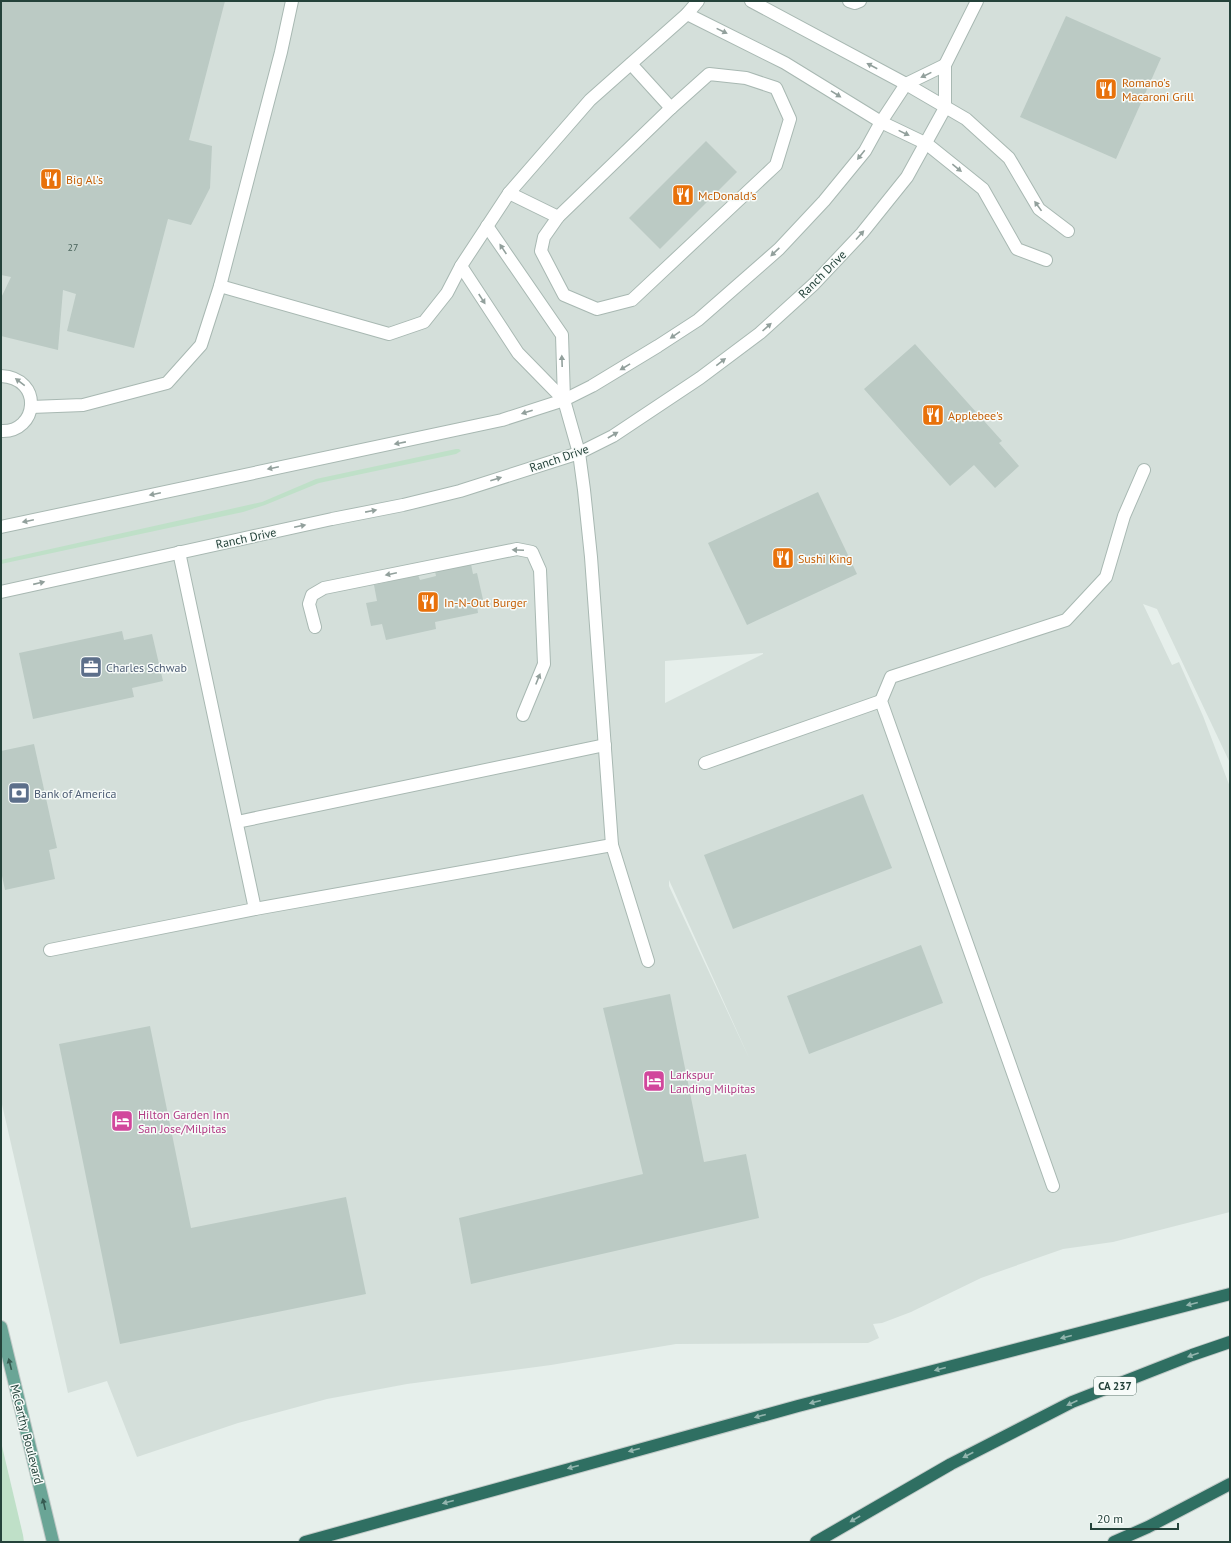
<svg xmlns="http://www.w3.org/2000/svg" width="1231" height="1543" viewBox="0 0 1231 1543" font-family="'PT Sans',sans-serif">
<rect width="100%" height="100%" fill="#e6efeb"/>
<!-- built -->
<path fill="#d4dfda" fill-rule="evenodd" d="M 1,1 L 1230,1 L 1230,763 L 1157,609 L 1143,604 L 1172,665 L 1179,662 L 1203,716 L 1230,787 L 1230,1212 L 1113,1242 L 1063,1249 L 981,1278 L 911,1312 L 882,1323 L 873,1324 L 879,1338 L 868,1343 L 676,1344 L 551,1365 L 407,1384 L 327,1399 L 238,1423 L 137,1457 L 107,1381 L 68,1393 L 1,1100 ZM 763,653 L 763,654 L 665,703 L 665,661 ZM 669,880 L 750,1060 L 669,886 Z"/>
<!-- green -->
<g fill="#bfe0c8">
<polygon points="456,449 459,449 461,451 456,454 319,483 265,505 243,512 1,564 1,560 262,502 316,479"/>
<polygon points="1,1442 23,1535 24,1542 1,1542"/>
</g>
<!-- building -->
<g fill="#bbcac4">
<polygon points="1,1 225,1 189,140 212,146 210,188 191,225 168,219 134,348 67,331 76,294 63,290 58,350 1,336 1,298 11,277 1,275"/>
<polygon points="1066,16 1161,58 1116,159 1020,117"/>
<polygon points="706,141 737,172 660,249 629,218"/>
<polygon points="915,344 1002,441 999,443 1019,466 995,488 974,465 950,486 864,389"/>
<polygon points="818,492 857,574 747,625 708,543"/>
<polygon points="471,564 473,574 477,573 484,604 477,606 478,613 435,622 436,629 386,640 382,624 371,626 366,603 377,601 374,585 418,575 420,580 436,576 435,571"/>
<polygon points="122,631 124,640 152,634 163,681 132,688 134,697 33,719 19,653"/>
<polygon points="34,744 57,848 49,850 55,879 5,890 1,871 1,751"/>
<polygon points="863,794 892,868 733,929 704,855"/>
<polygon points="921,945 943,1003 809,1054 787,996"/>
<polygon points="670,994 704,1162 746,1154 759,1218 471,1284 459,1218 643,1174 603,1008"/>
<polygon points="150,1026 191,1228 346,1197 366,1294 120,1344 59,1044"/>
</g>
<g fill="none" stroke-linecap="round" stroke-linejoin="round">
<!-- minor casing -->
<g stroke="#a8b8b2" stroke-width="14">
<g id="minor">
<polyline points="751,1 906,84 966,119 1009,158 1039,209 1068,231"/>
<polyline points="849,1 855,3 860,1"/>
<polyline points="687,14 785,63 881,122 927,144 983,189 1017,249 1046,260"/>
<polyline points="631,64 671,108"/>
<polygon points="709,74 746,78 776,88 790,119 776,165 632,300 597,309 564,295 541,251 544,237 558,217 671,108"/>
<polyline points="509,193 558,217"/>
<polyline points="487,226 562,335 564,400 579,453 584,490 591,557 612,845 648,961"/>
<polyline points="461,266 518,353 564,400"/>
<polyline points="220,286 389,334 424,322 447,293 461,266 509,193 590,100 687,14 698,1"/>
<path d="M 1,376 C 44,378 38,433 1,431"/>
<polyline points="31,407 83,405 167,383 201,345 220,286 281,52 292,1"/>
<polyline points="1,527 502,420 564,400 592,386 658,346 698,320 779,249 824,201 865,151 881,122 906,84 945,65"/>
<polyline points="179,552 255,909"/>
<polyline points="1,592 332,519 403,505 460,491 579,453 613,436 700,378 760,333 814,284 862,233 907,177 945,108 945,65 977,1"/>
<polyline points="315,627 309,604 312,595 324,588 517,549 532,552 540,570 544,664 523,715"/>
<polyline points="705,763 881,701"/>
<polyline points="237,822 605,745"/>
<polyline points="50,950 255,909 612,845"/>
<polyline points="1053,1186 881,701 891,677 1066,620 1106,577 1124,516 1144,470"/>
</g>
</g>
<!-- major casing -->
<g stroke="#c2cac8" stroke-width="14">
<polyline id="major" points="1,1327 53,1542"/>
</g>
<!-- highway casing -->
<g stroke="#c2cac8" stroke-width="14">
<g id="highway">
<polyline points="305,1542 798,1406 1230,1294"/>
<polyline points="816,1542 951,1464 1072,1402 1192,1355 1230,1342"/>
<polyline points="1114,1542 1148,1527 1230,1484"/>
</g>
</g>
<!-- minor -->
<use href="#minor" stroke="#fff" stroke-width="12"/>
<!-- major -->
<use href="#major" stroke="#6aa596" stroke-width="12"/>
<!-- highway -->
<use href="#highway" stroke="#2f6f62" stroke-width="12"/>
</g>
<!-- one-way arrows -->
<defs><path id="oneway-solid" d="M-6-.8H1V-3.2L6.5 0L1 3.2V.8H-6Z"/></defs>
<g fill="#92a09c">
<use href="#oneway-solid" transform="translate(722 31) rotate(26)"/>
<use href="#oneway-solid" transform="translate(872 66) rotate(-152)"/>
<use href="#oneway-solid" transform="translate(926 75) rotate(154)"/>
<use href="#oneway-solid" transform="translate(836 94) rotate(32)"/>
<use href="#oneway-solid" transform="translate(904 133) rotate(26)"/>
<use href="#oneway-solid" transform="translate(861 155) rotate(129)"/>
<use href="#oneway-solid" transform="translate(957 168) rotate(39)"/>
<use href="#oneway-solid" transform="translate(1038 206) rotate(-126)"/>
<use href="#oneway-solid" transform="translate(860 235) rotate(-48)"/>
<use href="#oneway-solid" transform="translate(503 249) rotate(-124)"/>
<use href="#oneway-solid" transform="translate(775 252) rotate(137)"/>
<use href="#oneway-solid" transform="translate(482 299) rotate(57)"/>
<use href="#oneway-solid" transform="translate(767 327) rotate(-42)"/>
<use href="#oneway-solid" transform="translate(675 335) rotate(146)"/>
<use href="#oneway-solid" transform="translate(562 361) rotate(-92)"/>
<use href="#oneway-solid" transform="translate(721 362) rotate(-38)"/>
<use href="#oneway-solid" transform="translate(625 367) rotate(149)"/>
<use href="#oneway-solid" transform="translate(20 382) rotate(-143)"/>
<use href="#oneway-solid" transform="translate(527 412) rotate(162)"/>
<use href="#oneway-solid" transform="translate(613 435) rotate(-30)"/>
<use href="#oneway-solid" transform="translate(400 443) rotate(169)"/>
<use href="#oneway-solid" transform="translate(273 468) rotate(168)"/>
<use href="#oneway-solid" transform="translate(496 479) rotate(-18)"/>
<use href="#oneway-solid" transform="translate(155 494) rotate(168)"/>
<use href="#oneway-solid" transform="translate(371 511) rotate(-11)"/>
<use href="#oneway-solid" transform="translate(28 521) rotate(168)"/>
<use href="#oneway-solid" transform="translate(300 526) rotate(-12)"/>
<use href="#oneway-solid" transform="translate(518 550) rotate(-177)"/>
<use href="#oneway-solid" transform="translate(391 574) rotate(168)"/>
<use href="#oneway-solid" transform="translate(39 583) rotate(-13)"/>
<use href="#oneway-solid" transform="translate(538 679) rotate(-68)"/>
</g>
<g fill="#93b5ae">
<use href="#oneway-solid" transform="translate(1192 1304) rotate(166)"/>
<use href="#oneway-solid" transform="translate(1066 1337) rotate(166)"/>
<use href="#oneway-solid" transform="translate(1193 1355) rotate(160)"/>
<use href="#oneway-solid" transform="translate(940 1369) rotate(165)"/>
<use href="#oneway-solid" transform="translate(815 1402) rotate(165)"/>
<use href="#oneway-solid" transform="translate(1072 1403) rotate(156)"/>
<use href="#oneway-solid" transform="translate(760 1416) rotate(165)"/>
<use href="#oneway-solid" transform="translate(634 1450) rotate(165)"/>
<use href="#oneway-solid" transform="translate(968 1455) rotate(153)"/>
<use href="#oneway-solid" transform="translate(573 1467) rotate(165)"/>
<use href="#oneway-solid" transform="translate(448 1502) rotate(165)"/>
<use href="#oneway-solid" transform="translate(855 1519) rotate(150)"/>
</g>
<g fill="#365b51">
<use href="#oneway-solid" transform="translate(10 1364) rotate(-104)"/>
<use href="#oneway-solid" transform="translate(44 1504) rotate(-103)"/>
</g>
<!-- icons -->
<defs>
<g id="restaurant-square" transform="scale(1.15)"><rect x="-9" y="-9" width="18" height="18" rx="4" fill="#e8710a" stroke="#f7fbf9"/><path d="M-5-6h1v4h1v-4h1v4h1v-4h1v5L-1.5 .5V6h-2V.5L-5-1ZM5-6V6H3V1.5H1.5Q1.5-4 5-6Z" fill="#fff"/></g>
<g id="office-square" transform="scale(1.15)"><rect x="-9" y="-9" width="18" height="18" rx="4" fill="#5c6f8a" stroke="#f7fbf9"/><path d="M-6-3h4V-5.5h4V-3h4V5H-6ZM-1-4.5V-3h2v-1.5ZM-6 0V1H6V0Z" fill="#fff"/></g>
<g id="bank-square" transform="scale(1.15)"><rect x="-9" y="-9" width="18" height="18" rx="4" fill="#5c6f8a" stroke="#f7fbf9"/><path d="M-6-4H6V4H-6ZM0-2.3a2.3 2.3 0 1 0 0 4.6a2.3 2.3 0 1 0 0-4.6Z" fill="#fff"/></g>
<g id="hotel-square" transform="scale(1.15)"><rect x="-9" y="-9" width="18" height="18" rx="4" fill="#d1479c" stroke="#f7fbf9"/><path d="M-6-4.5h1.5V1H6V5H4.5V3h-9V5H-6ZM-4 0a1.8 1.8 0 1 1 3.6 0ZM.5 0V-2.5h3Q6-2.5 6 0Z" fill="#fff"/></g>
</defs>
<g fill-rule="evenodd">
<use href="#restaurant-square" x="1106" y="89"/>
<use href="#restaurant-square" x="51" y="179"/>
<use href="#restaurant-square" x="683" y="195"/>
<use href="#restaurant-square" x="933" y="415"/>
<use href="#restaurant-square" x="783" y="558"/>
<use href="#restaurant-square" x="428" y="602"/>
<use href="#office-square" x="91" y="667"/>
<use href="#bank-square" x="19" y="793"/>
<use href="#hotel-square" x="654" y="1081"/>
<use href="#hotel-square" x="122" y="1121"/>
</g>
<g text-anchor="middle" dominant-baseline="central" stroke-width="3" stroke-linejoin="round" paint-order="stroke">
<!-- number labels -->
<g font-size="10" fill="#4a645c">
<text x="73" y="247">27</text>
</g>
<!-- shield labels -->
<rect fill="#f7fbf9" stroke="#637a73" stroke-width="1" x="1094" y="1377" width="42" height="18" rx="3"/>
<g font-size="11" font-weight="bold" fill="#24423a">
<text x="1115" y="1386">CA 237</text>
</g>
<!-- food labels -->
<g font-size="12" fill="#c56008" stroke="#f7fbf9" text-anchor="start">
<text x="1122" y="82">Romano's<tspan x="1122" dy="14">Macaroni Grill</tspan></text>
<text x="66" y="179">Big Al's</text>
<text x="698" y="195">McDonald's</text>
<text x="948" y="415">Applebee's</text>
<text x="798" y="558">Sushi King</text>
<text x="444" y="602">In-N-Out Burger</text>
</g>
<!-- street labels -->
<g font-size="12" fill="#24423a" stroke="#f7fbf9">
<text transform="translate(822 274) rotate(-45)">Ranch Drive</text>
<text transform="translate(559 458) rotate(-19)">Ranch Drive</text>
<text transform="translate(246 538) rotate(-12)">Ranch Drive</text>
<text transform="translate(27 1434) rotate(76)">McCarthy Boulevard</text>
</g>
<!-- service labels -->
<g font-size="12" fill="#4e5e75" stroke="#f7fbf9" text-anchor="start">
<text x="106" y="667">Charles Schwab</text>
<text x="34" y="793">Bank of America</text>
</g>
<!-- hotel labels -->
<g font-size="12" fill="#b23c85" stroke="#f7fbf9" text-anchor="start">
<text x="670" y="1074">Larkspur<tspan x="670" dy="14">Landing Milpitas</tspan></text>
<text x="138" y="1114">Hilton Garden Inn<tspan x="138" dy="14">San Jose/Milpitas</tspan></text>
</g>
</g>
<!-- border -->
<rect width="1231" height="1543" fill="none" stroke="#24423a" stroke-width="4"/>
<!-- scale -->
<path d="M1091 1523v6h87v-6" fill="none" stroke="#24423a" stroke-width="2"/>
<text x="1097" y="1523" font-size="12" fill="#24423a" stroke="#f7fbf9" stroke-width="3" paint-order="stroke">20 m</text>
</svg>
